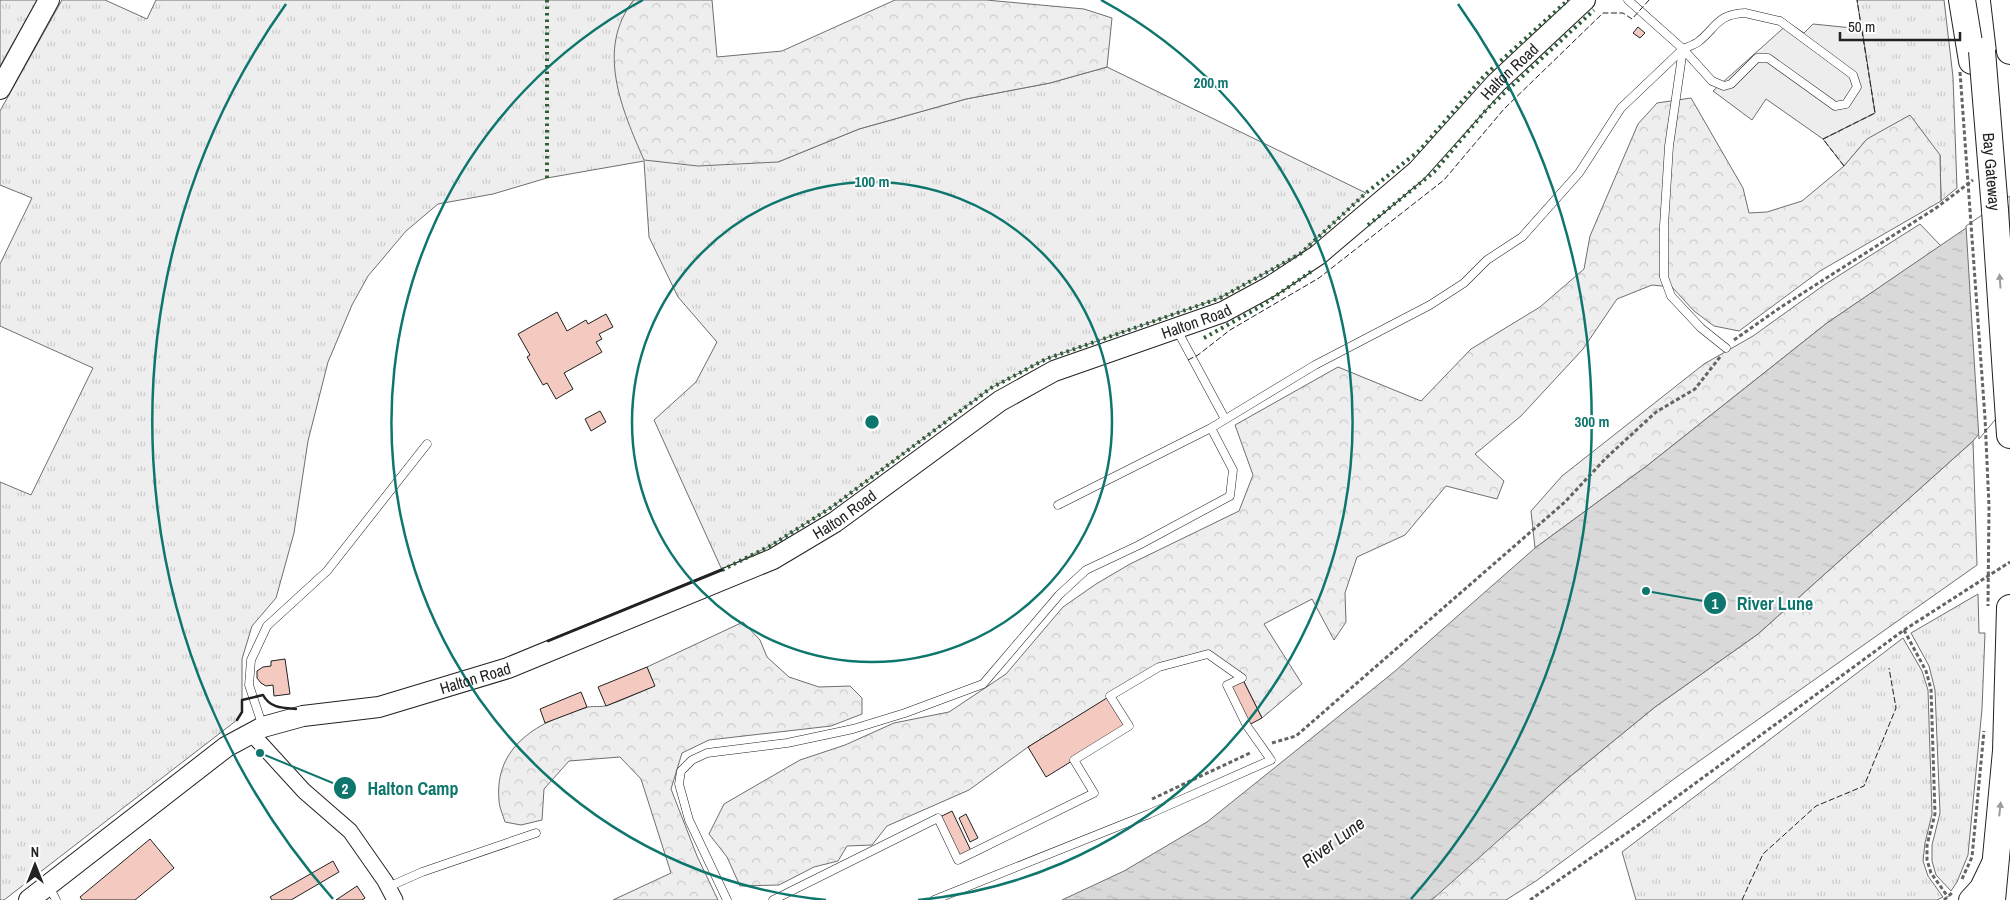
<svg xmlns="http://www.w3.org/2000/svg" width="2010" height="900" viewBox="0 0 2010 900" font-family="'Archivo Narrow',sans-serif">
<defs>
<pattern id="grass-tufts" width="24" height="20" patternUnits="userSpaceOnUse" patternTransform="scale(1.25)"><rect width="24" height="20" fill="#eee"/><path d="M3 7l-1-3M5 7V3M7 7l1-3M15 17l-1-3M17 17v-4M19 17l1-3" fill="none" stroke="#ccc"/></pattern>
<pattern id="forest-crowns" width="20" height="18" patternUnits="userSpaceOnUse" patternTransform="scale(1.25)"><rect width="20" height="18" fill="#eee"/><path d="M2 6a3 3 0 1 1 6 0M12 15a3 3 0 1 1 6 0" fill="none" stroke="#ccc"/></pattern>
<pattern id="water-ripples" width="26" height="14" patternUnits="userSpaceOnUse" patternTransform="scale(1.25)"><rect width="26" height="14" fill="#d9d9d9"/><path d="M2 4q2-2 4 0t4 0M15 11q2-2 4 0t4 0" fill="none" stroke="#bababa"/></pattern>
</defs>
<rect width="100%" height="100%" fill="#fff"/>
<!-- grass -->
<g fill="url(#grass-tufts)" stroke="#6f6f6f">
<polygon points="0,0 37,0 0,66"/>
<polygon points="62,0 105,0 147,19 156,0 634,0 625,11 778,162 859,129 966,99 1050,83 1107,67 1366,193 1300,254 1220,298 1046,359 991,388 832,507 770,546 722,570 654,420 696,382 717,342 678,297 649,237 644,161 547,178 493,194 438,204 406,231 368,276 352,305 328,362 308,441 294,533 276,598 252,626 242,659 242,712 237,720 4,900 0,900 0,482 31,495 93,368 0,326 0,264 32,198 0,185 0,111"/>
<polygon points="1857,0 1944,0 1953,77 1957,188 1941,201 1940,155 1867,139 1844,166 1823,139 1875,113"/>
<polygon points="1978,594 1979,633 1985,633 1982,709 1968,855 1957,882 1951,891 1936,875 1932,861 1932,845 1940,813 1935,690 1929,666 1911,633"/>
<polygon points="1903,638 1922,671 1928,690 1932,814 1925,843 1923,861 1928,876 1943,897 1937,900 1636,900 1622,852"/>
</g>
<!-- forest -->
<g fill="url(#forest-crowns)" stroke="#6f6f6f">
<path d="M 634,0 L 712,0 L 717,57 L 782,51 L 895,0 L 986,0 L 1084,9 L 1112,18 L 1107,67 L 1050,83 L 966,99 L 859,129 L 778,162 L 698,166 L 644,160 C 622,110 595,48 634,0 Z"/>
<polygon points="1691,98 1743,188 1749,213 1767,212 1802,201 1844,166 1867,139 1910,115 1940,155 1941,201 1820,271 1739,331 1714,326 1694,311 1672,287 1652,285 1617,299 1583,349 1521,416 1475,454 1504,481 1497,499 1446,486 1405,535 1357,557 1345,593 1346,622 1334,640 1312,599 1264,624 1302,684 1262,718 1242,678 1208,654 1159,667 1028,747 969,790 887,826 872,845 847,846 838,861 814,867 779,885 740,886 727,857 709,834 724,804 800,760 845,745 894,723 949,712 1006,674 1063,607 1096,584 1130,564 1239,511 1253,475 1235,425 1338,367 1421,401 1471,349 1540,307 1584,269 1590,236 1638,124 1657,103"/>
<polygon points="1920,224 1941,246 1827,323 1648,465 1535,548 1531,511 1562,476 1704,364 1753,336 1824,285"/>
<polygon points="1973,441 1977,565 1678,776 1536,881 1506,900 1430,900 1567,779 1655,707 1758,634"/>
<path d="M 743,622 L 760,640 L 767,657 L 789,677 L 819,687 L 850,686 L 862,698 L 862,714 L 831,726 L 709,740 L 682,753 L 671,789 L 697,856 L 718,900 L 613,900 L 671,873 L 641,779 L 620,757 L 569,761 L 544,789 L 542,820 L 521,825 L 505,822 C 503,815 499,807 499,800 C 494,745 540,721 585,708 C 592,705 601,708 608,705 C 624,700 639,692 654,686 L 647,667 Z"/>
</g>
<!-- parking -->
<polygon fill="#ededed" stroke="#6f6f6f" points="1789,23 1804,33 1813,24 1862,29 1875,113 1823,139 1766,99 1752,120 1713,91"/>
<!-- water -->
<polygon fill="url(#water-ripples)" stroke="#6f6f6f" points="2010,198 2010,398 1973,441 1758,634 1655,707 1567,779 1434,898 1430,900 1062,900 1124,871 1207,822 1394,672 1535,548 1648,465 1827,323"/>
<!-- pier -->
<polygon fill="#fff" stroke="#6f6f6f" points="2010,196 2010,402 1979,439 1966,226"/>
<!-- building -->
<g fill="#f3c9c0" stroke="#222">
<polygon points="1638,27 1645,33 1640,38 1633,33"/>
<polygon points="557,312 567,331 586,320 588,324 606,314 613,327 599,334 602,339 596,342 602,352 564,373 573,389 556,399 547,383 543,385 527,357 530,355 518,334"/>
<polygon points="600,411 606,422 591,431 585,419"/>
<polygon points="285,659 290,694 274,696 273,685 266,686 261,683 257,678 257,671 263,667 271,666 271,661"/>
<polygon points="647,667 655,686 606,706 598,687"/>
<polygon points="1242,678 1262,718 1247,726 1227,685"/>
<polygon points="581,692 587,707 545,723 540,709"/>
<polygon points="1110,696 1129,726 1046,777 1028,747"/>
<polygon points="952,811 972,853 958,860 938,818"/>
<polygon points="966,814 978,838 970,842 959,818"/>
<polygon points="150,839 174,868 135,900 82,900 80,897"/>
<polygon points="333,861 339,872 291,900 272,900 270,897"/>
<polygon points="357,886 365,898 362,900 336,900"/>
</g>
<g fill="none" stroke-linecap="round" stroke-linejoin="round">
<!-- lane casing -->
<g stroke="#222" stroke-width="9">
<g id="lane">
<path d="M 1745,13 L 1780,21 L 1853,75 L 1857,87 L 1846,104 L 1835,106 L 1768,58 L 1757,58 L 1731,84 L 1724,86 L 1712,81 L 1683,49 C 1687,47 1694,45 1698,42 C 1716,28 1717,14 1745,13 Z"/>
<polyline points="1683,49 1669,146 1664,226 1664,277 1671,296 1701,328 1726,348"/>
<polyline points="1177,330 1225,419"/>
<polyline points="1058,505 1211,428"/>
<polyline points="263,727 249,685 251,660 267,626 327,571 427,444"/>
<polyline points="49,886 56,900"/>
<polyline points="388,887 422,872 536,833"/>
<polyline points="727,900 689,820 679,784 681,771 692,760 707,753 787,743 853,729 905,713 983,684 1059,595 1086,570 1139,545 1230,496 1233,470 1211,428 1315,365 1430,305 1464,283 1487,260 1522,237 1579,173 1621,108 1683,49 1628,0"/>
<polyline points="773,900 938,818 958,860 1094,793 1074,760 1129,726 1110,696 1159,667 1208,654 1242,678 1227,685 1247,726 1271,760 1149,814 934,900"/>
</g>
</g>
<!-- street casing -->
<g stroke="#222" stroke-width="17">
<polyline id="street" points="251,733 304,791 350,831 385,881 395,900"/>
</g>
<!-- secondary casing -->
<g stroke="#222" stroke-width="22">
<g id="secondary">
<polyline points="0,89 49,0"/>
<path id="s1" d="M 29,900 L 226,747 L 263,727 L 303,716 L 379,707 L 508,668 L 773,559 L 835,522 L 1000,401 L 1054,371 L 1223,312 L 1271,286 L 1318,255 L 1417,171 L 1496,83 L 1585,0"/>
</g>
</g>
<!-- primary casing -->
<g stroke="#222" stroke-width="24">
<polyline id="primary" points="1970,900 1981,888 1993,863"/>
</g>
<!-- highway casing -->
<g stroke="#222" stroke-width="28">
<g id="highway">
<polyline points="1962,0 1972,61"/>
<polyline points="2004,0 2010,51"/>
<polyline points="1995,210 2010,435"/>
<polyline points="1992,900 2006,751 2010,608"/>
</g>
</g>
<!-- path -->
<g stroke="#646464" stroke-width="3" stroke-dasharray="4 2.5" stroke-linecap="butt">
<polyline points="1734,340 1781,307 1936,208 1973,180"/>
<polyline points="1904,630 1926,671 1931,689 1935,814 1927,845 1927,860 1931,873 1948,897"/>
<polyline points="1272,743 1296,736 1565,502 1606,458 1656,412 1695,389 1720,357"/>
<polyline points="1152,799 1252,752"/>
<polyline points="1962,879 1972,857 1984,731"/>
<polyline points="1530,900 1637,826 1904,630 2010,562"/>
<polyline points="1944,900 1953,892"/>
</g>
<!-- lane -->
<use href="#lane" stroke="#fff" stroke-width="8"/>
<!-- street -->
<use href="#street" stroke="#fff" stroke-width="15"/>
<!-- secondary -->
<use href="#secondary" stroke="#fff" stroke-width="20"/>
<!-- primary -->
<use href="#primary" stroke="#fff" stroke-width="22"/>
<!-- highway -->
<use href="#highway" stroke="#fff" stroke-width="26"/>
<!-- highway-bridge casing -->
<g stroke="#222" stroke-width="28" stroke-linecap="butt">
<g id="highway-bridge">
<path id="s2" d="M 1982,51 L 1995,210"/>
</g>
</g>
<!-- path-bridge -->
<polyline stroke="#646464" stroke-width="3" stroke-dasharray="4 2.5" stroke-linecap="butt" points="1960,72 1985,418 1989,506 1988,606"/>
<!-- highway-bridge -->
<use href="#highway-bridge" stroke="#fff" stroke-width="26"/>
<!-- hedge -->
<g stroke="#2f5e38" stroke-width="4" stroke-dasharray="2.5 4" stroke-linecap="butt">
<polyline points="547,0 547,178"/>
<polyline points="1368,225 1434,172 1487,109 1594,10"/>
<polyline points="1204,338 1258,308 1312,271"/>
<polyline points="722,570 770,546 832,507 991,388 1046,359 1220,298 1300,254 1366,193 1420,150 1484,76 1567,1"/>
</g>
<!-- fence -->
<g stroke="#222" stroke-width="1" stroke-dasharray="6 2.5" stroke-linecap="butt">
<polyline points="1567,1 1568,0"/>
<polyline points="1844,166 1823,139 1875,113 1857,0"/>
<polyline points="1188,360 1198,355 1230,330 1319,278 1444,180 1504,109 1603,13 1623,13 1632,19 1649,0"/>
<polyline points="1742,900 1763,854 1816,806 1864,786 1896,708 1889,668"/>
</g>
<!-- wall -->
<g stroke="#222" stroke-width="2.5">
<polyline points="548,641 722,570"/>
<path d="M 237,720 L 242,712 L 242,700 L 263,695 C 270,708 282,708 296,709"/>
</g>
</g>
<!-- one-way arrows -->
<defs><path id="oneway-solid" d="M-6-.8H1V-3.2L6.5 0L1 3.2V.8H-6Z" transform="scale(1.25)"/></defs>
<g fill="#9c9c9c">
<use href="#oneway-solid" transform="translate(2000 281) rotate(-94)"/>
<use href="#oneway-solid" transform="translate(2000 809) rotate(-84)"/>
</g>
<!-- distance rings -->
<g fill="none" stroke="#0f766e" stroke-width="2.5">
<circle cx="872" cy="422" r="240"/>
<path d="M826 900A480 480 0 0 1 643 0M1101 0A480 480 0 0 1 918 900"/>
<path d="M333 899A720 720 0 0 1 286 4M1458 4A720 720 0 0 1 1411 899"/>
</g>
<g text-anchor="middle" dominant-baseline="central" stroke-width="4" stroke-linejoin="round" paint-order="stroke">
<!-- street labels -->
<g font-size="16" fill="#222" stroke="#fff">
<text stroke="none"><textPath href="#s1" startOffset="1725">Halton Road</textPath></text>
<text stroke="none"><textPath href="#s2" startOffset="121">Bay Gateway</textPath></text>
<text stroke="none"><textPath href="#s1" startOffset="1320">Halton Road</textPath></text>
<text stroke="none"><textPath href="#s1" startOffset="915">Halton Road</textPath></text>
<text stroke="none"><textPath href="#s1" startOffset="510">Halton Road</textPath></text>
</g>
<!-- water labels -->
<g font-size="18" font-style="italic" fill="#222" stroke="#fff">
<text transform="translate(1333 842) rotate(-36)">River Lune</text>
</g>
</g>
<circle cx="872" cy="422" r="8" fill="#0f766e" stroke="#fff" stroke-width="2.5"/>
<g font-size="15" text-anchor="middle" font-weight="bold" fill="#0f766e" stroke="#fff" stroke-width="4" stroke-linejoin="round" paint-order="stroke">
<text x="1211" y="88">200 m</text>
<text x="872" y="187">100 m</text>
<text x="1592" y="427">300 m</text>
</g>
<!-- callouts -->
<path fill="none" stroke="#0f766e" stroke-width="2" d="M1646 591L1715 603M260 753L345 788"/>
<g fill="#0f766e" stroke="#fff" stroke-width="2">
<circle cx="1646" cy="591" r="5"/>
<circle cx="260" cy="753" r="5"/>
<circle cx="1715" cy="603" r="12"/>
<circle cx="345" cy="788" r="12"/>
</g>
<g font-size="15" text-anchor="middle" font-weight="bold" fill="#fff">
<text x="1715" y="609">1</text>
<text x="345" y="794">2</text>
</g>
<g font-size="18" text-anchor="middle" font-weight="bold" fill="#0f766e" stroke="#fff" stroke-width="4" stroke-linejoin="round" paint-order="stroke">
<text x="1775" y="610">River Lune</text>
<text x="413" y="795">Halton Camp</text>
</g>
<!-- north arrow -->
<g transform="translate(35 865)" stroke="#ffffff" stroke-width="4" paint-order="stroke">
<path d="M0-4L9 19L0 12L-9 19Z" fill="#222222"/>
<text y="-8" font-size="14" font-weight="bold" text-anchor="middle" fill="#222222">N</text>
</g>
<!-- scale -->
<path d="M1840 32v8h120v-8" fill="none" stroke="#222222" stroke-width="2.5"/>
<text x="1848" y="32" font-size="15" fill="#222222" stroke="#ffffff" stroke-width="4" paint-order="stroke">50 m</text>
</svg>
